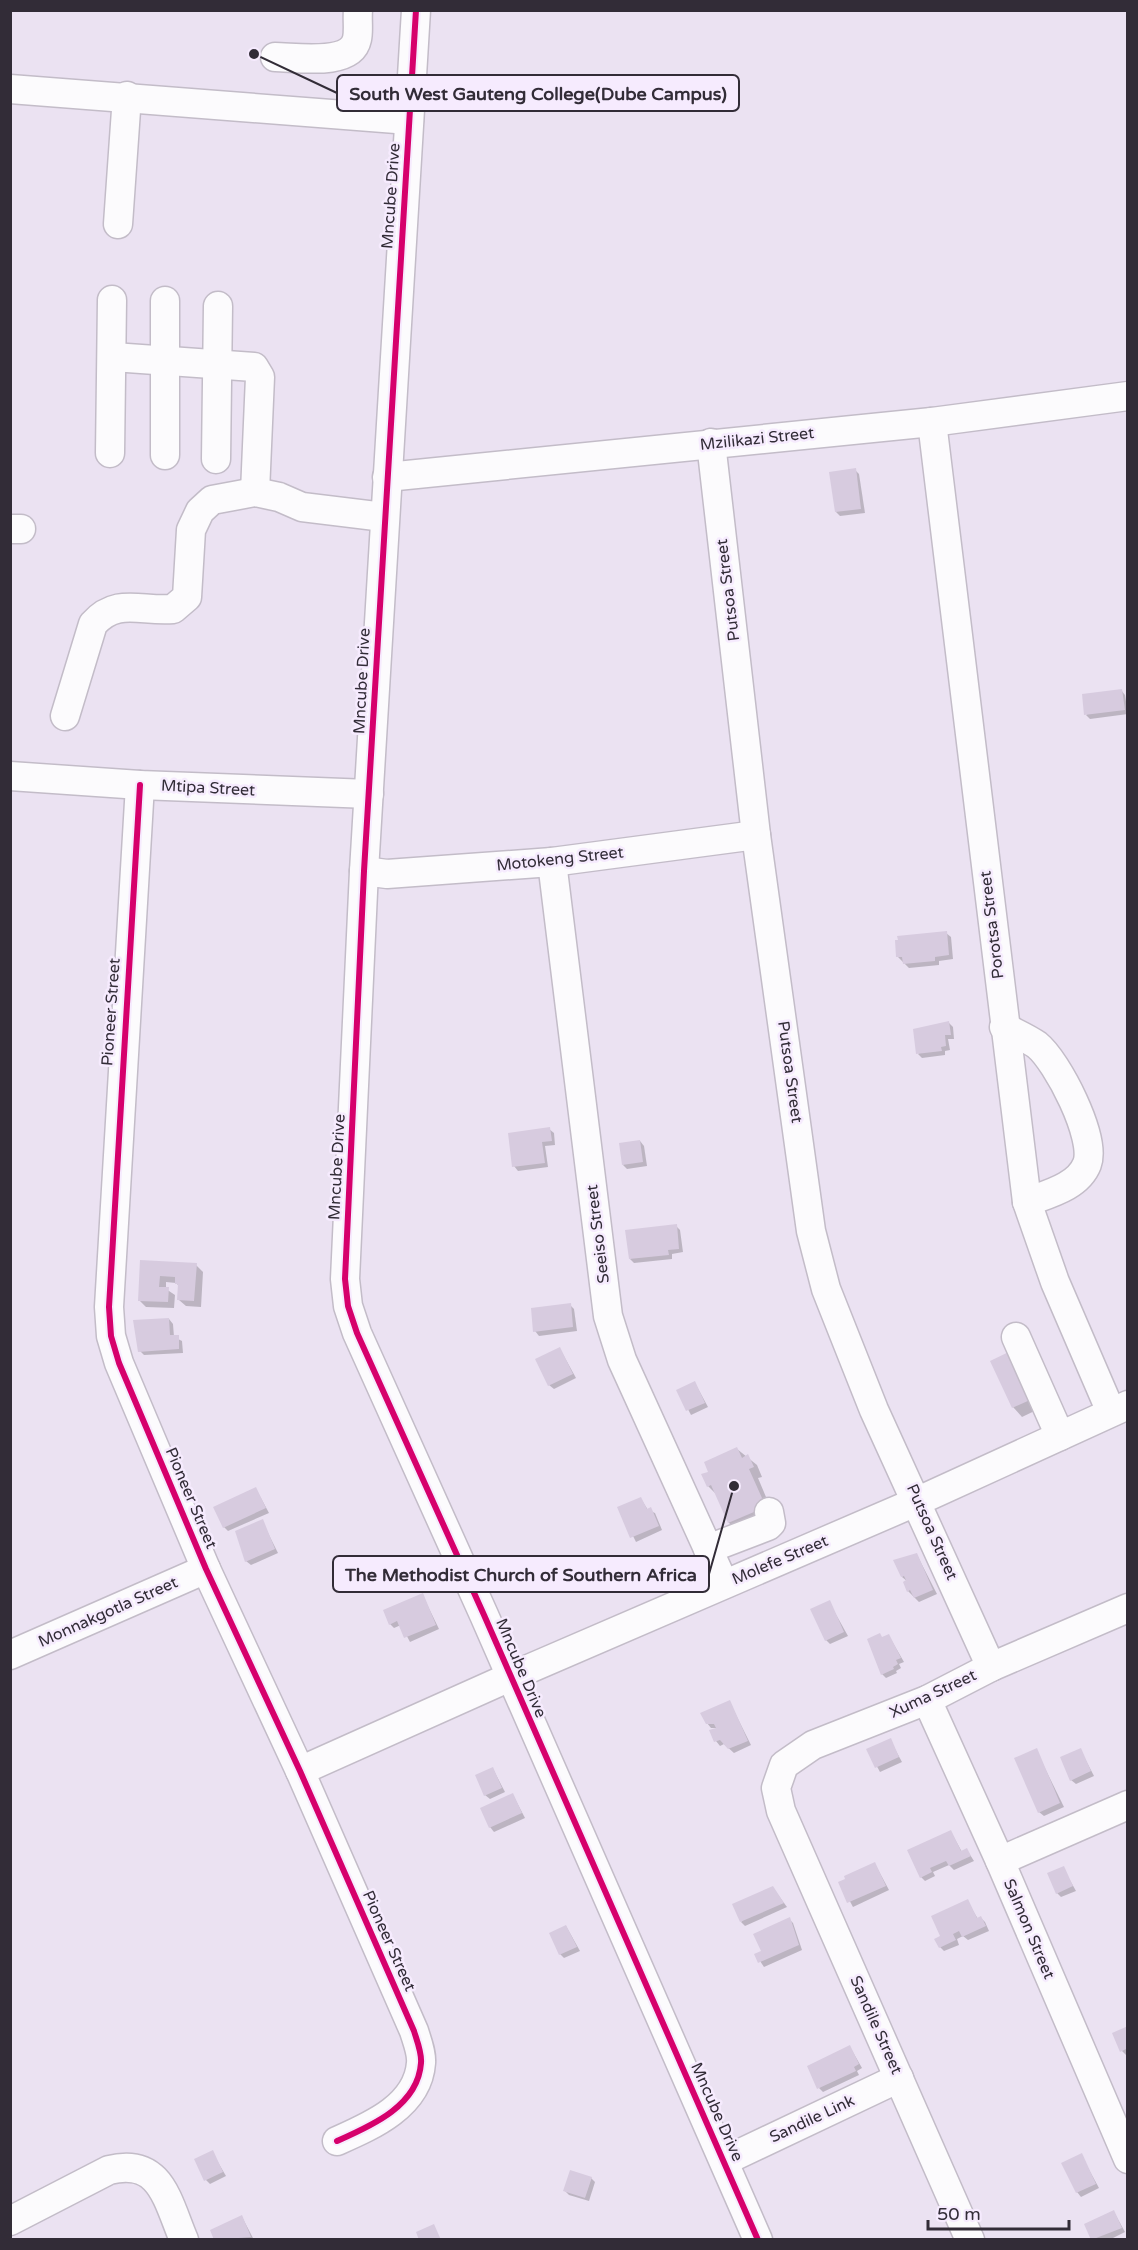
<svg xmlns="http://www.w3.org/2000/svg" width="1138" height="2250" viewBox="0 0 1138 2250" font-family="'Varela Round',sans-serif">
<rect width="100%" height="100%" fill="#ebe2f2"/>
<!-- shadow -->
<g fill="#0003">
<polygon points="855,470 859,474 865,513 840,516 836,512"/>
<polygon points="1121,690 1125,695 1128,714 1090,719 1086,715"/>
<polygon points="946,933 951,937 953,959 939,961 939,965 909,968 898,957"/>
<polygon points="949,1023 953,1027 954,1039 948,1039 950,1050 945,1051 945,1055 922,1058 918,1054"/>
<polygon points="549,1129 554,1133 555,1145 545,1146 548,1167 518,1171 514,1166"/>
<polygon points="640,1141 644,1146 647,1166 627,1169 623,1165"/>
<polygon points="676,1226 680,1230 683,1252 672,1254 672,1259 634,1263 630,1259"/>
<polygon points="142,1262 196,1265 203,1272 201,1307 186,1306 179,1300 180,1287 176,1283 166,1282 166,1289 175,1295 174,1308 146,1307 139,1300"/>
<polygon points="570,1305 574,1309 577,1331 539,1336 535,1331"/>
<polygon points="169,1319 173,1324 174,1337 182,1341 183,1353 144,1355 140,1351"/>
<polygon points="560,1349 576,1378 554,1389 549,1385"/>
<polygon points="992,1361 1047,1405 1022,1417 1013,1407"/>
<polygon points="695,1383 708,1407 691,1415 678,1390"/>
<polygon points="737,1449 757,1465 762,1477 758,1478 774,1516 739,1532 729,1523 718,1496 708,1486 710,1472"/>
<polygon points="256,1489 269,1513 228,1531 224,1527"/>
<polygon points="641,1499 648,1510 655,1513 662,1530 636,1542 619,1508"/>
<polygon points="262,1521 278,1553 251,1565 246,1561"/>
<polygon points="917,1555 937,1594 919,1602 908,1591 907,1581 902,1577"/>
<polygon points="422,1594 439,1629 410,1642 401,1625 394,1628 390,1624"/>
<polygon points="829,1602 848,1636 830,1644 826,1640"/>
<polygon points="889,1636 904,1662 899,1664 901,1668 896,1671 897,1673 886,1678 882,1674 883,1638"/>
<polygon points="729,1701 751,1745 734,1753 724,1744 720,1746 716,1741 719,1728 711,1728 707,1723"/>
<polygon points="890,1740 902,1762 880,1772 868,1750"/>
<polygon points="1080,1749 1094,1776 1076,1784 1071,1780"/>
<polygon points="1036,1750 1064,1807 1044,1816 1039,1812"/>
<polygon points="493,1769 505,1792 490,1799 485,1795"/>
<polygon points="513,1795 525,1818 494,1832 490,1827"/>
<polygon points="951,1832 962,1852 967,1850 974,1861 954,1870 949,1865 933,1872 935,1876 925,1881 921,1877"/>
<polygon points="875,1864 889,1890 853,1907 840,1883"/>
<polygon points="1063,1868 1076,1891 1061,1897 1057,1893"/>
<polygon points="773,1888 787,1907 745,1926 741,1922"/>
<polygon points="967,1901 978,1919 981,1918 985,1922 989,1931 968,1940 963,1936 957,1939 959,1945 944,1951 940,1947 942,1937"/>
<polygon points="789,1919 793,1923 802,1950 764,1967 756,1955 763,1952"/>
<polygon points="566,1926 580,1951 564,1958 560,1954"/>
<polygon points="1128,2027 1128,2054 1126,2055 1122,2051"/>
<polygon points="850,2047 862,2068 857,2071 859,2075 823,2092 819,2088"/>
<polygon points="212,2152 226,2176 210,2184 206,2180"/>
<polygon points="1081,2155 1099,2188 1081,2197 1077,2192"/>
<polygon points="591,2178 595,2182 589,2201 569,2195 565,2191"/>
<polygon points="1114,2212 1125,2232 1109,2240 1093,2240 1086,2225"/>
<polygon points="242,2217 254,2240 215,2240"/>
</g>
<!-- building -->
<g fill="#d7cbdf">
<polygon points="856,468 861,509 835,512 829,472"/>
<polygon points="1122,689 1125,710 1084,715 1082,694"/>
<polygon points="947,931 949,955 935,957 935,961 903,964 902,957 896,957 895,940 898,940 897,936"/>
<polygon points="949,1021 951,1035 945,1035 946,1046 941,1047 942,1051 916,1054 913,1029"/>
<polygon points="550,1127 552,1141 542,1142 545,1163 512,1167 508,1133"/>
<polygon points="640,1140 643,1162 622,1165 619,1143"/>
<polygon points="677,1224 679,1249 668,1250 669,1255 629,1259 625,1230"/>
<polygon points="140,1260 197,1263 194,1301 177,1300 178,1284 175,1284 175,1277 160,1276 159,1287 169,1287 168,1302 138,1301"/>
<polygon points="571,1303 573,1327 533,1332 531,1308"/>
<polygon points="169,1318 170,1335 179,1335 179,1349 138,1352 133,1320"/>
<polygon points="560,1347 573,1374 548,1386 535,1359"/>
<polygon points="1017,1348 1039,1396 1012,1408 990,1361"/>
<polygon points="695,1381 705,1403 686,1411 676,1390"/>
<polygon points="737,1447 742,1458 748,1454 754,1467 749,1469 766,1507 728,1523 711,1485 707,1487 701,1474 708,1472 704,1462"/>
<polygon points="256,1487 266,1508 223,1528 213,1507"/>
<polygon points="641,1497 647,1509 651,1507 659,1526 630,1538 617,1507"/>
<polygon points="263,1519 275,1549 245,1562 235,1531"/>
<polygon points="917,1553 933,1590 914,1598 910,1590 907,1592 903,1582 906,1580 904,1576 901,1577 893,1560"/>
<polygon points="423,1593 436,1625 404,1638 397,1621 389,1625 383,1610"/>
<polygon points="830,1600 844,1632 825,1641 810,1609"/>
<polygon points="880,1633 882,1637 889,1634 901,1658 896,1660 898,1664 893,1667 894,1669 881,1675 867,1639"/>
<polygon points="730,1700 748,1741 728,1749 720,1740 714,1742 709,1730 716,1728 714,1724 706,1724 700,1713"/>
<polygon points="891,1738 899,1757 875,1768 866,1749"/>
<polygon points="1037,1748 1060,1803 1038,1813 1014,1758"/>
<polygon points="1081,1748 1091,1771 1070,1781 1060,1757"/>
<polygon points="493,1767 502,1788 484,1796 475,1775"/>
<polygon points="513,1793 522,1813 489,1828 480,1808"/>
<polygon points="951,1830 961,1851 967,1848 971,1856 949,1866 946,1861 930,1868 932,1872 920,1878 907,1850"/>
<polygon points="875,1862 886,1886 847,1903 838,1882 845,1879 844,1876"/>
<polygon points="1064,1866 1073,1886 1056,1894 1047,1873"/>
<polygon points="773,1886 784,1903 740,1922 732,1904"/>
<polygon points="968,1899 977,1918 981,1916 986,1926 962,1937 959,1931 953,1934 956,1940 939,1948 934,1939 940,1936 931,1916"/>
<polygon points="790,1917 799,1945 758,1963 754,1954 761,1951 753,1934"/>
<polygon points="566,1925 577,1947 559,1955 549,1933"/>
<polygon points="1128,2026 1128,2048 1120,2052 1112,2033"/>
<polygon points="850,2045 859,2064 854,2067 856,2071 817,2089 807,2066"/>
<polygon points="213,2150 223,2172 204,2181 194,2159"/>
<polygon points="1082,2153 1096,2184 1076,2193 1061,2163"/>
<polygon points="570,2170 592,2177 585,2198 563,2191"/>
<polygon points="1114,2210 1122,2228 1091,2240 1084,2224"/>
<polygon points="242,2215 251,2237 214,2240 210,2230"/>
<polygon points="434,2224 441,2240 419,2240 416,2232"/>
</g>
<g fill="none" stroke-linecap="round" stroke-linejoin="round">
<!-- minor casing -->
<g stroke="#c3bcc8" stroke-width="31">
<g id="minor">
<polyline points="416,10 364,871 345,1279 348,1306 357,1333 484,1615 758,2240"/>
<path d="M 275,57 C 296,57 351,67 357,39 C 359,30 357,20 358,10"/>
<polyline points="10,89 409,120"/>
<polyline points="118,224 127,96"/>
<polyline points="165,301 165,455"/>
<polyline points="113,357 254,367 260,377 255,492"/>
<polyline points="932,422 1027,1202 1055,1282 1111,1412"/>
<polyline points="711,443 756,835 811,1231 826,1289 874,1410 991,1667"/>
<polyline points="110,453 112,300"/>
<polyline points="216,459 218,306"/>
<polyline points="387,477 932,422 1128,396"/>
<polyline points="10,529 21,529"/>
<path d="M 65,716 L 93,624 C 117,597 141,612 173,609 L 187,597 L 191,530 L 200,511 L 212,500 L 255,492 L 279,497 L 302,507 L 384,517"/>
<polyline points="10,776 140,785 369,794"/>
<path d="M 140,785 L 109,1307 L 111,1336 L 119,1363 L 206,1569 L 300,1771 L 414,2031 C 417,2041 422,2053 421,2063 C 418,2106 371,2126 337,2141"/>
<polyline points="552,862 608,1316 622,1360 724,1584"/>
<polyline points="364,871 387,874 552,862 756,835"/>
<path d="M 1004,1027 C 1015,1033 1027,1038 1037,1045 C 1057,1061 1097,1138 1087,1164 C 1078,1187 1048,1194 1027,1202"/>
<polyline points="1016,1337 1060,1436"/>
<polyline points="708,1549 768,1526 771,1523 769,1512"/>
<polyline points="10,1655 206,1569"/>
<polyline points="927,1700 1000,1861 1128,2159"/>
<polyline points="300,1771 510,1677 918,1501 1128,1405"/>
<polyline points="1000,1861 1128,1805"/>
<polyline points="724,2161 899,2078"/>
<path d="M 10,2221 L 109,2170 C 161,2157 167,2200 184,2240"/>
<polyline points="970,2240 781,1811 776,1788 784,1765 813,1745 927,1700 991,1667 1128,1608"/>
</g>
</g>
<!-- minor -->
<use href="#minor" stroke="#fcfbfd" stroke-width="28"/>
<!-- cycleway casing -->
<g stroke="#f6ebfe" stroke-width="10">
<g id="cycleway">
<polyline points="416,10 364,871 345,1279 348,1306 357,1333 484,1615 758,2240"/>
<path d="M 140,785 L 109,1307 L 111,1336 L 119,1363 L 206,1569 L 300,1771 L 414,2031 C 417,2041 422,2053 421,2063 C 418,2106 371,2126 337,2141"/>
</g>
</g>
<!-- cycleway -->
<use href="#cycleway" stroke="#d6006c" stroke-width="6"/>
</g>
<g text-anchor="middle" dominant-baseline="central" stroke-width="5" stroke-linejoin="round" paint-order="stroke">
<!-- street labels -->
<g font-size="16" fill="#322c37" stroke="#f6ebfe">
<text transform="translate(391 196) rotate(-86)">Mncube Drive</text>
<text transform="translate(757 439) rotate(-6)">Mzilikazi Street</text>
<text transform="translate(728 590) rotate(-97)">Putsoa Street</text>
<text transform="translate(362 681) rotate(-87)">Mncube Drive</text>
<text transform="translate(208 788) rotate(3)">Mtipa Street</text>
<text transform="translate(560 859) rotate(-6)">Motokeng Street</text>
<text transform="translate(992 925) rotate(-97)">Porotsa Street</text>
<text transform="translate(111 1012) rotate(-86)">Pioneer Street</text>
<text transform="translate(790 1072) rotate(82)">Putsoa Street</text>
<text transform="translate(337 1167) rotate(-87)">Mncube Drive</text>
<text transform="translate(598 1234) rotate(-97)">Seeiso Street</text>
<text transform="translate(191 1498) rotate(67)">Pioneer Street</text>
<text transform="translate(932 1532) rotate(66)">Putsoa Street</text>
<text transform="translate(780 1560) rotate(-23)">Molefe Street</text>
<text transform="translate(108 1612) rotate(-24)">Monnakgotla Street</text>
<text transform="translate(521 1668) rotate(67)">Mncube Drive</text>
<text transform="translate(933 1694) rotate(-25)">Xuma Street</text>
<text transform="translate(1029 1929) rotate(67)">Salmon Street</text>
<text transform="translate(389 1941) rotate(66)">Pioneer Street</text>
<text transform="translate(876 2025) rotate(66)">Sandile Street</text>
<text transform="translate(717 2112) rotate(66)">Mncube Drive</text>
<text transform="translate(812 2119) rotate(-25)">Sandile Link</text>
</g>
</g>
<!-- callouts -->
<path fill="none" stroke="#322c37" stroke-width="2" d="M254 54L337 93M734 1486L709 1574"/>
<g fill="#322c37" stroke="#f6ebfe" stroke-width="2">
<circle cx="254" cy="54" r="6"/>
<circle cx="734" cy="1486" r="6"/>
</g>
<g fill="#f6ebfe" stroke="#322c37" stroke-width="2">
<rect x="337" y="75" width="402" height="36" rx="6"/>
<rect x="333" y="1556" width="376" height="36" rx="6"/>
</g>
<g font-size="18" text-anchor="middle" font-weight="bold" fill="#322c37">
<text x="538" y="100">South West Gauteng College(Dube Campus)</text>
<text x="521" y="1581">The Methodist Church of Southern Africa</text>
</g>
<!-- border -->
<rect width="1138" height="2250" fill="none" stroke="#322c37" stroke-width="24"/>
<!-- scale -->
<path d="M928 2220v9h141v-9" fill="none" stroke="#322c37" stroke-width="3"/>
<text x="937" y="2220" font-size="18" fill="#322c37" stroke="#f6ebfe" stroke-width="4.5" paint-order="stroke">50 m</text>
</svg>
